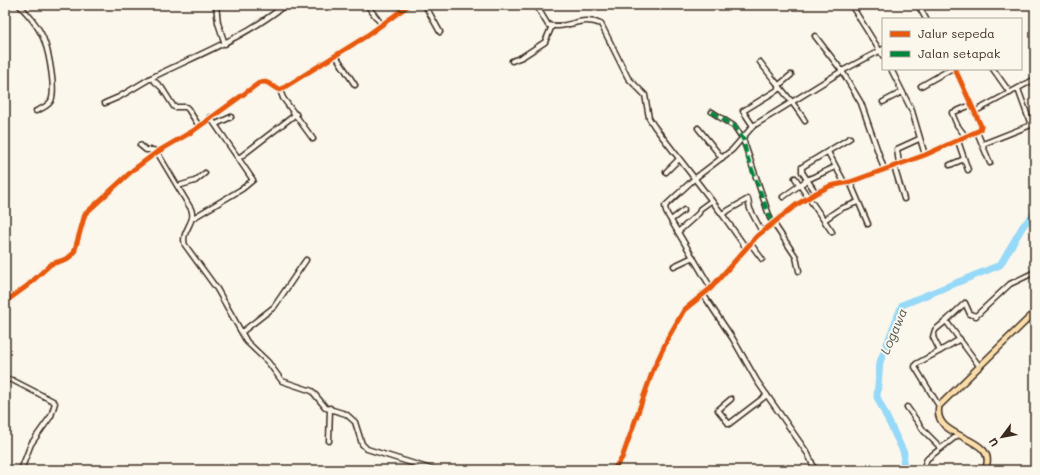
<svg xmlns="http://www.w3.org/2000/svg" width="1040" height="475" viewBox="0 0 1040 475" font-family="Mali,sans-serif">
<rect width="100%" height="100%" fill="#fbf7ec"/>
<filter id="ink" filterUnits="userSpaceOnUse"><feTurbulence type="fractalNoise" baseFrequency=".025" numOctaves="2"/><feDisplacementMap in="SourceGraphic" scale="8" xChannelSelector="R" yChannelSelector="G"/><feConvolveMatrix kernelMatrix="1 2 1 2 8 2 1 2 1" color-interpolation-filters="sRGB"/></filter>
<g filter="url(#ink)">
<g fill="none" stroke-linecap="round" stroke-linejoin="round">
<!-- river -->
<polyline stroke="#96d9f8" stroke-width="7" points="901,470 903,467 904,453 877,397 880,362 902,305 1000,265 1023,226 1035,213"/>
<!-- minor casing -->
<g stroke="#3b2a1e" stroke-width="7">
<g id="minor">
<path d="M 19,5 C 29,15 41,30 45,43 C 49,54 56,90 51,101 C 48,106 41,109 36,111"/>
<polyline points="216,5 218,23 225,44"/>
<polyline points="367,5 382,25"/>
<polyline points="425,5 440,32"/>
<path d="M 536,5 L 548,25 C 568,30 580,15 601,24 L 628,78 L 645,95 L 649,118 L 654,126 L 722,214 L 746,248"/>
<polyline points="918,5 926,19"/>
<polyline points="853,8 883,56"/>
<polyline points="815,36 842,71 861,103 884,169"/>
<polyline points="336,56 355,85"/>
<polyline points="512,61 522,57 545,42 552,26"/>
<path d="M 760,62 C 775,82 792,100 805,121"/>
<polyline points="891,69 912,111 925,155"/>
<polyline points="993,69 1010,93"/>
<path d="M 151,78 C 197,55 244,38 285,5"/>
<polyline points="778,86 791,75"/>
<polyline points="921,86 951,69"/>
<polyline points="280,90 283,98 313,139"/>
<polyline points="883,102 902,92"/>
<polyline points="105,103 119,97 151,78 162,88 174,107 186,107 188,109 199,126"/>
<polyline points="712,112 735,127 743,139 770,218 796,257 799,271"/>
<polyline points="974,112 1035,79"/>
<polyline points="216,124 231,117"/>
<polyline points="753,126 743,111 779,89"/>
<polyline points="698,128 722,158"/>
<polyline points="977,132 990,163"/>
<polyline points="966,137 957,125 952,113 971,105"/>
<polyline points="958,141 968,170"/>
<polyline points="983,144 1031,125 1018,89"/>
<path d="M 140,145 L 146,150 L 153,150 L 157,152 L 191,209 C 197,222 180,231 185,245 L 217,289 L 247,342 L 268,362 L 282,381 L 312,391 L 326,408 L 346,414 L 355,422 L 362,444 L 367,449 L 434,470"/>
<polyline points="828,152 844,182"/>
<polyline points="239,158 296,114"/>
<polyline points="899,164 897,149 919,139"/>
<polyline points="950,165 964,159"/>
<polyline points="894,166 904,199"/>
<polyline points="666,172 679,159"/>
<polyline points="795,178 832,232"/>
<polyline points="850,182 868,224"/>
<polyline points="178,186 195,181 205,173"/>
<polyline points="816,193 802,172 802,167 850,138"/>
<polyline points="783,197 807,180 835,167"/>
<polyline points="722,214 748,199 750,209 762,232"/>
<polyline points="193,218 242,189 253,180 210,117"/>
<polyline points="671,220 684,210"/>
<polyline points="824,220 840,209 858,202"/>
<polyline points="678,232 699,213 700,209 711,201"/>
<polyline points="750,243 762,259"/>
<polyline points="674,266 693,257"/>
<polyline points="711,288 666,212 665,206 694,179 732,150 753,126 842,71 883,49"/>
<polyline points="703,294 733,339 757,381 808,454 815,470"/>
<path d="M 5,302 L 27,286 L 51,264 L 67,259 L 74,253 L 85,214 L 133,170 L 157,152 L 193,131 L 259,83 C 268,79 272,88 280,90 L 365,37 L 409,5"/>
<polyline points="946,321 980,367"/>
<polyline points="242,332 274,307 306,260"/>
<polyline points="940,351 960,339"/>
<polyline points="5,380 12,380 53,401 55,403 51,416 31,444 21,470"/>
<polyline points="731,399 718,410 729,424 767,395"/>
<polyline points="939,406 915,367 916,364 940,351 933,337 935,330 946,321 965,303 970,314 976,316 1010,284 1035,272"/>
<polyline points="907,407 924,431 941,448"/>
<polyline points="329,441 330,408"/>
<polyline points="613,470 622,458 653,370 669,336 684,310 711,288 757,236 796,205 816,193 830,186 850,182 925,155 980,130 981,126 955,69"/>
<polyline points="925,470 925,464 927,459 958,435"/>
</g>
</g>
<!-- major casing -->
<g stroke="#3b2a1e" stroke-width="8">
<path id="major" d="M 985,470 C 1001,435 931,441 939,406 L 1035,312"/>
</g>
<!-- minor -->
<use href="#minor" stroke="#fbf7ec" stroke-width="4"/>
<!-- major -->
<use href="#major" stroke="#faddab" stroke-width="5"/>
<!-- quiet -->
<polyline stroke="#00873e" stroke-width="4" stroke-dasharray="8 4" stroke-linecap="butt" points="712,112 735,127 743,139 747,156 772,223"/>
<!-- cycleway casing -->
<g stroke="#fbf7ec" stroke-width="8">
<g id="cycleway">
<path d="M 5,302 L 27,286 L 51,264 L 67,259 L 74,253 L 85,214 L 133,170 L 157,152 L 193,131 L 259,83 C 268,79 272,88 280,90 L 365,37 L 409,5"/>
<polyline points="613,470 622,458 653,370 669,336 684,310 711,288 757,236 796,205 816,193 830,186 850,182 925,155 980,130 981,126 955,69"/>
</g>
</g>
<!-- cycleway -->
<use href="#cycleway" stroke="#e8590c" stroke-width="5"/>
</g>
</g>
<g text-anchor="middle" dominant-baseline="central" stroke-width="4" stroke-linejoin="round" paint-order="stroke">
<!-- water labels -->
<g font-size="13" font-style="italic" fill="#525654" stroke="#fbf7ec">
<text transform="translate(893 331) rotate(-67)">Logawa</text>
</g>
</g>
<!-- margin -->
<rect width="1040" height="475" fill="none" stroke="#fbf7ec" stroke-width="20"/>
<rect x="10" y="10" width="1020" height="455" fill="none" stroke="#3b2a1e" stroke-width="1.5" filter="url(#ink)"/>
<!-- legend -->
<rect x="882" y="18" width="140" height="52" fill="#fbf7ec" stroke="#aea59a"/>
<rect x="890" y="31" width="20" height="6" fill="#e8590c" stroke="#aea59a"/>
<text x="918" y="38" font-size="12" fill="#3b2a1e">Jalur sepeda</text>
<rect x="890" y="51" width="20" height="6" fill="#00873e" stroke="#aea59a"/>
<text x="918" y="58" font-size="12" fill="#3b2a1e">Jalan setapak</text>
<!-- north arrow -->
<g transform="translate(1002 437) rotate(238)" stroke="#fbf7ec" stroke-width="3" paint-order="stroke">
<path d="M0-3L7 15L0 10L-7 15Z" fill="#3b2a1e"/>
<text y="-6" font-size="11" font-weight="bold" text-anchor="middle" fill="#3b2a1e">U</text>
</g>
</svg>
